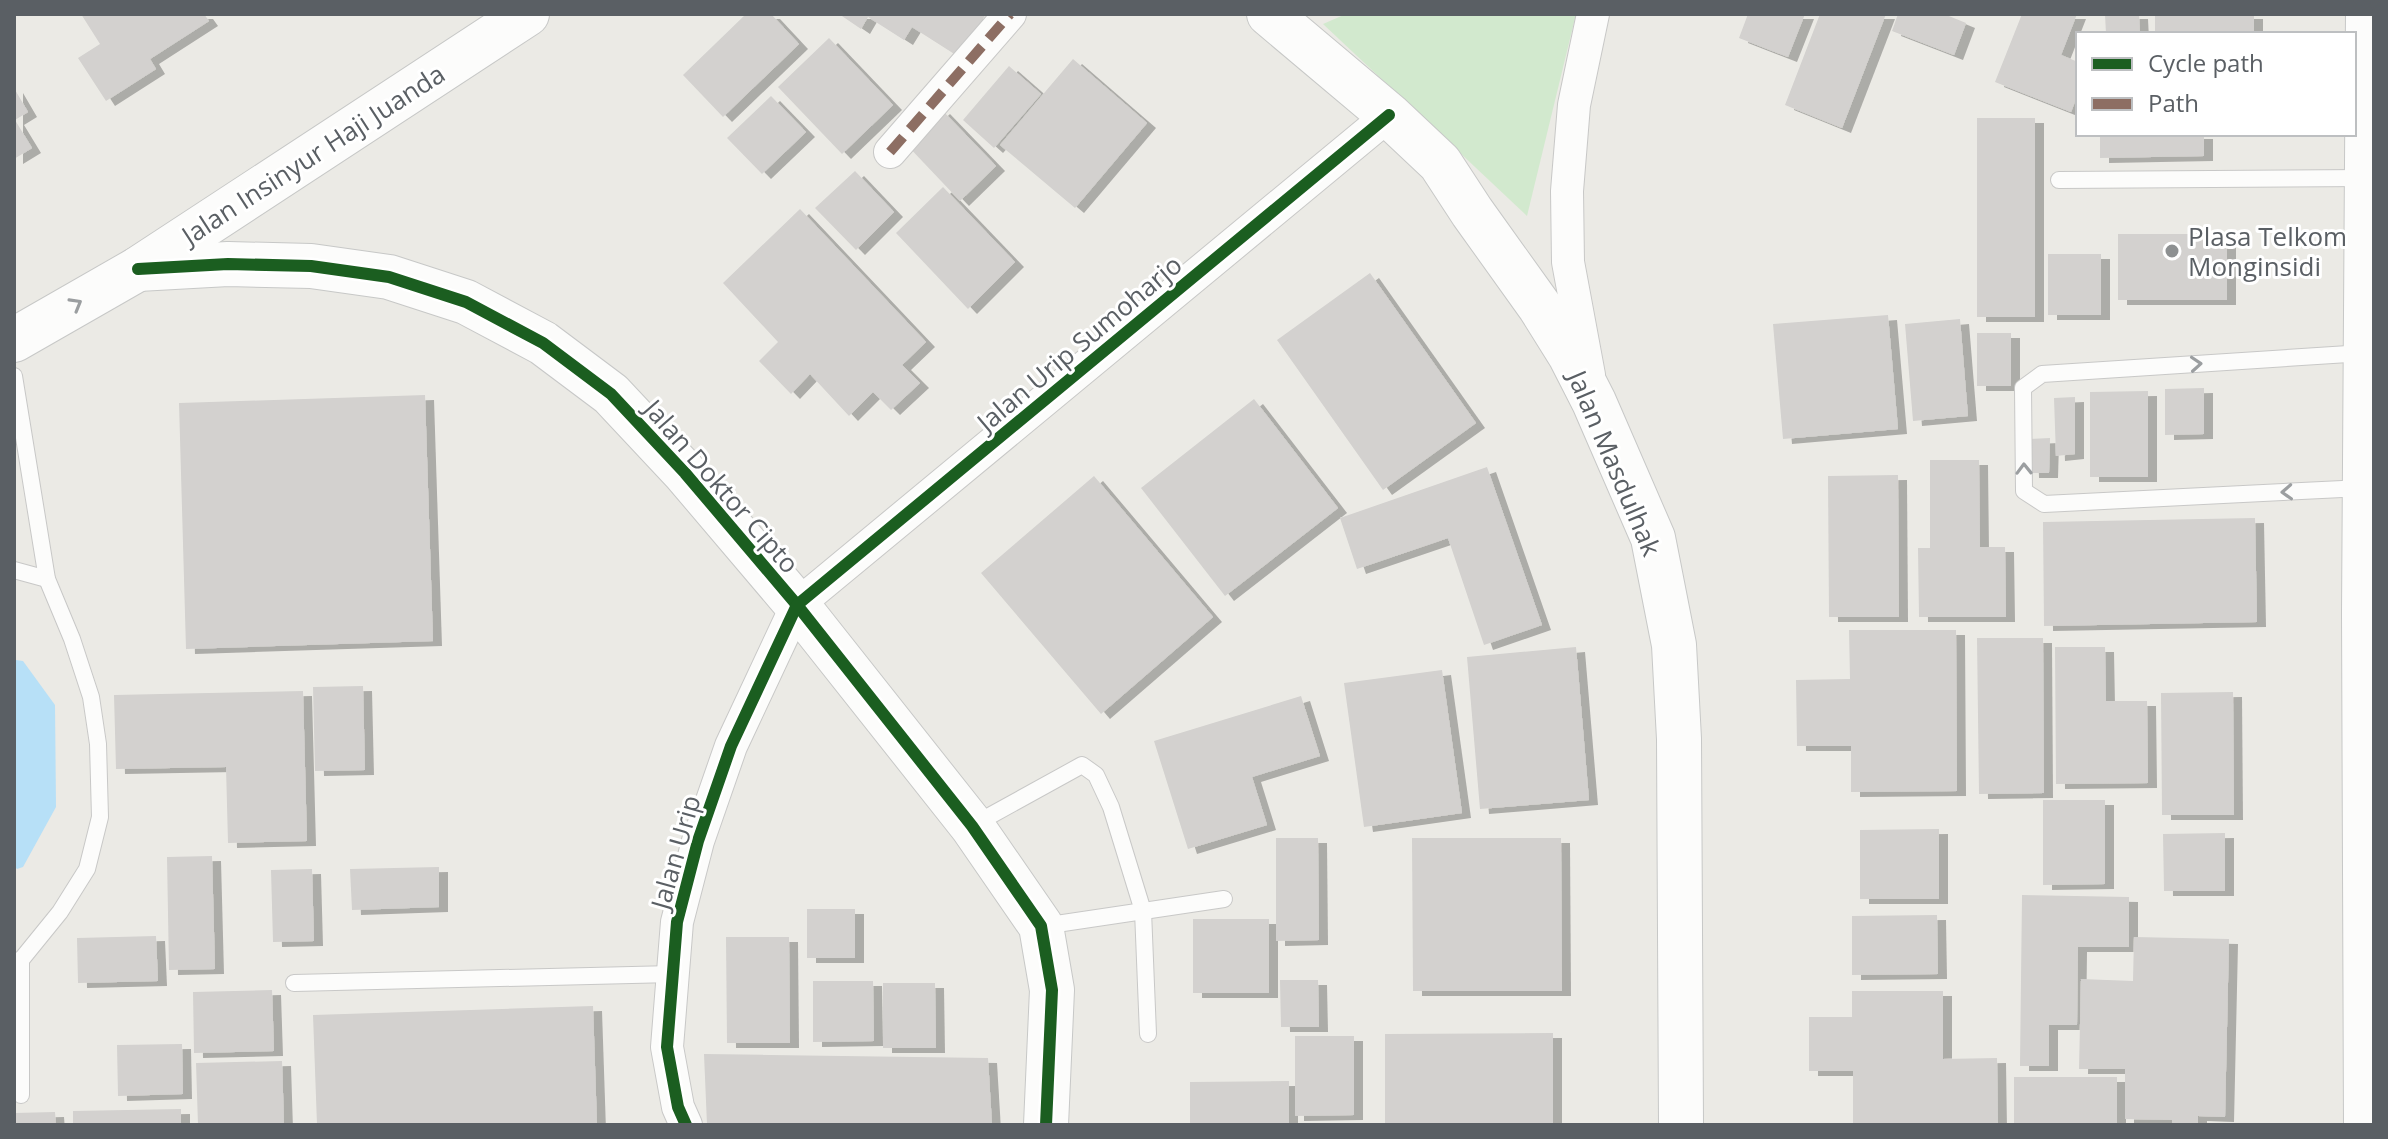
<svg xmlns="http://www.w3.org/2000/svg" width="2388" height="1139" viewBox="0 0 2388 1139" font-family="'Open Sans',sans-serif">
<defs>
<filter id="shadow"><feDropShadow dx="9" dy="5" stdDeviation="0" flood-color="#0004"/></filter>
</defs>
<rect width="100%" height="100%" fill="#ebeae5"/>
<!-- green -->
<polygon fill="#d2e9ce" points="1346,14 1576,14 1527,216 1323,24"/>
<!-- water -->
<polygon fill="#b7e0f7" points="16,660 23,661 55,705 56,807 23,867 17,869 14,866 14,661"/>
<!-- building -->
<g fill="#d3d1cf" filter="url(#shadow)">
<polygon points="81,14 204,14 209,21 150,59 156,69 106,101 78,58 100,44"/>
<polygon points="746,14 771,14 799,44 723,117 683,75"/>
<polygon points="839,14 986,14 959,57 912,27 904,40 868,17 861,29"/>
<polygon points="1748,14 1805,14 1788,57 1739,38"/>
<polygon points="1820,14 1886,14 1842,128 1785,105"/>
<polygon points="1898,14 1944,14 1966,23 1954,55 1892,31"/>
<polygon points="2022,14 2077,14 2061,55 2078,62 2078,94 2071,112 1995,82"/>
<polygon points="2105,14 2139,14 2140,34 2106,34"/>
<polygon points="2155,14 2254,14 2254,33 2155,34"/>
<polygon points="829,38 893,105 842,154 778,87"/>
<polygon points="1073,59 1147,123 1075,208 1000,145"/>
<polygon points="1009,66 1041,94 994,148 963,120"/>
<polygon points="14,88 28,112 15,120 32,148 14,159"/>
<polygon points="771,96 806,132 762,174 727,138"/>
<polygon points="941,109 996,166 960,201 905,143"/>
<rect x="1977" y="118" width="58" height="199"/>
<polygon points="2100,134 2204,134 2204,156 2100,158"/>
<polygon points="855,171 894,212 856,250 815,208"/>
<polygon points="943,187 1015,262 968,309 896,233"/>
<polygon points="800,209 926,342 902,365 920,383 891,410 873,392 849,416 810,374 791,394 759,361 778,342 723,283"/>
<rect x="2118" y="234" width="109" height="66"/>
<rect x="2048" y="254" width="53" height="61"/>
<polygon points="1370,273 1476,423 1383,490 1277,340"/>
<polygon points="1888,315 1898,429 1783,439 1773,324"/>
<polygon points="1960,319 1968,416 1913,421 1905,324"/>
<rect x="1977" y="333" width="34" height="53"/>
<polygon points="2204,388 2204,434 2165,435 2165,389"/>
<polygon points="2148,391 2148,477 2090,477 2090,392"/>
<polygon points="425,395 433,641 186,649 179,403"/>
<polygon points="2075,397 2075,454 2056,456 2054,398"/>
<polygon points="1254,399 1338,508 1225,596 1141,488"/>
<polygon points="2050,438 2049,473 2030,473 2029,439"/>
<polygon points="1930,460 1979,460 1980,547 2005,547 2006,617 1919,617 1918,548 1930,548"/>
<polygon points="1487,467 1542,625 1484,645 1448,538 1357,569 1340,518"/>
<polygon points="1898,475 1899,617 1829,617 1828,476"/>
<polygon points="1094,476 1213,617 1101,714 981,573"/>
<polygon points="2255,518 2257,622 2044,626 2043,522"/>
<polygon points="1849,630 1956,630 1957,791 1851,792 1851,746 1797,746 1796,680 1850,679"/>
<polygon points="1977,638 2043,638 2044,793 1979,794"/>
<polygon points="1576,647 1589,800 1480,809 1467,657"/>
<polygon points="2055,647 2105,647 2106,701 2147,701 2148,783 2056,784"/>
<polygon points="1442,670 1462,813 1364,827 1344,683"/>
<polygon points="363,686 365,770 315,771 313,687"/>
<polygon points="303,691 307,841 228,843 226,767 116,769 114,695"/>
<polygon points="2233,692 2234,815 2162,815 2161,693"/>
<polygon points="1301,696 1320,756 1252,777 1267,825 1188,849 1154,741"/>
<polygon points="2043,800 2105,800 2105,884 2043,885"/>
<polygon points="1939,829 1939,899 1860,899 1860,830"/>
<polygon points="2225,833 2225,891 2164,891 2163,834"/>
<polygon points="1276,838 1318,838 1319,940 1276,941"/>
<polygon points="1412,838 1561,838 1562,991 1413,991"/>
<polygon points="212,856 215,969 169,970 167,857"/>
<polygon points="439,867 439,907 352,910 350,869"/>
<polygon points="312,869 314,941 273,942 271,870"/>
<polygon points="2022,895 2129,897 2129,947 2078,947 2077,1025 2049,1025 2049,1066 2020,1066"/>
<rect x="807" y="909" width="48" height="49"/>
<polygon points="1937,915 1938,974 1852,975 1852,916"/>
<rect x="1193" y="919" width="76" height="74"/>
<polygon points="156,936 158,981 78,983 77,938"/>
<polygon points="726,937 789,937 790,1043 727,1043"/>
<polygon points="2134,937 2229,939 2225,1117 2198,1116 2198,1125 2172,1125 2172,1120 2125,1119 2125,1069 2079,1069 2081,979 2133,981"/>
<polygon points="1280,980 1318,980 1319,1027 1281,1027"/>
<polygon points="813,981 873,981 874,1041 813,1042"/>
<polygon points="883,983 935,983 936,1048 883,1048"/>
<polygon points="272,990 274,1051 194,1053 193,992"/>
<polygon points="1852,991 1943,991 1943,1059 1997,1058 1998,1125 1853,1125 1853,1071 1809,1071 1809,1017 1852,1017"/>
<polygon points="593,1006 597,1125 317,1125 313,1015"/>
<polygon points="1553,1033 1553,1125 1385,1125 1385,1034"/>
<polygon points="1295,1036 1354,1036 1354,1115 1295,1116"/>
<polygon points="182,1044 183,1094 118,1096 117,1045"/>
<polygon points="704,1054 988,1058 992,1125 707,1125"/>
<polygon points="282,1061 284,1125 198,1125 196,1063"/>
<rect x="2014" y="1077" width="103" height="48"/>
<polygon points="1289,1081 1289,1125 1190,1125 1190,1082"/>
<polygon points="181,1109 181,1125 73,1125 73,1111"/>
<polygon points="55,1112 56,1125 14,1125 14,1113"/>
</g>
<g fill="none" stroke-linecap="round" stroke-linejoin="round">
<!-- lane casing -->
<g stroke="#c8c8c7" stroke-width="18">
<g id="lane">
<polyline points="2059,180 2366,178"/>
<polyline points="14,376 47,579 72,639 91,697 98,744 100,817 87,869 60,912 21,960 14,961"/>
<polyline points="2363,488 2044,504 2024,491 2023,388 2042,374 2364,353"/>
<polyline points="14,570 47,579"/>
<polyline points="975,824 1082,765 1096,775 1111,807 1143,911 1148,1034"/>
<polyline points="1043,926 1224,899"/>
<polyline points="294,983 673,974"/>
<polyline points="21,1095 21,960"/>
</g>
</g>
<!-- street casing -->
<g stroke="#c8c8c7" stroke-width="34">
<g id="street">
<polyline points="890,152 1010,14"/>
<polyline points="1589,375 1568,262 1567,191 1574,105 1593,14"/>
<polyline points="686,1125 678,1107 667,1047 677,922 698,841 731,746 797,605 1389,115"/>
</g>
</g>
<!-- secondary casing -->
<g stroke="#c7c8c7" stroke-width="46">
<g id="secondary">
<polyline points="1269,14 1389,115 1440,163 1472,212 1540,307 1570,355 1594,402 1653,538 1674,645 1679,739 1681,1125"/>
<polyline points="138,269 228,264 311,266 389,277 466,302 543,343 611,394 685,473 797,605 972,826 1041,926 1052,990 1046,1125"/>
<polyline points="14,340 138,269 527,14"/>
<polyline points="2366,1125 2364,614 2368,14"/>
</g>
</g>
<!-- lane -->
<use href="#lane" stroke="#fcfcfb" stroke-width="16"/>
<!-- street -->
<use href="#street" stroke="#fcfcfb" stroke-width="32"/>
<!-- secondary -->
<use href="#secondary" stroke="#fcfcfb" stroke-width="44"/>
<!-- quiet -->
<polyline stroke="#8d6e63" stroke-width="10" stroke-dasharray="20 10" stroke-linecap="butt" points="890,152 1010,14"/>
<!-- cycleway casing -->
<g stroke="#fff" stroke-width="17">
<g id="cycleway">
<polyline points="138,269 228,264 311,266 389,277 466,302 543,343 611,394 685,473 797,605 972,826 1041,926 1052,990 1046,1125"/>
<polyline points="686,1125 678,1107 667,1047 677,922 698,841 731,746 797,605 1389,115"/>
</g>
</g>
<!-- cycleway -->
<use href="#cycleway" stroke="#1b5e20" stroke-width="12"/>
</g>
<!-- one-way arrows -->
<defs><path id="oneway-chevron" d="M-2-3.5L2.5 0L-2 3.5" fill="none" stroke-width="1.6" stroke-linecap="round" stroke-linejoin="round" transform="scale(2)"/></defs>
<g stroke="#9b9ea0">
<use href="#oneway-chevron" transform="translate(76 304) rotate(-30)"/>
<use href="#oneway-chevron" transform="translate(2196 364) rotate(-4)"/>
<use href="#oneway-chevron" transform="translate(2024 469) rotate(-91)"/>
<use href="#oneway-chevron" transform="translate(2287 492) rotate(177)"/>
</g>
<!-- markers -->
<circle fill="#8d9091" stroke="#fff" stroke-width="3" cx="2172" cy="251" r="8"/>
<g text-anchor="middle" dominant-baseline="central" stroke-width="6" stroke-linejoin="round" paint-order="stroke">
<!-- street labels -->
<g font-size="26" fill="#5a5f64" stroke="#fff">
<text transform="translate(313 154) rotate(-33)">Jalan Insinyur Haji Juanda</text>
<text transform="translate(1079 343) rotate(-40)">Jalan Urip Sumoharjo</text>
<text transform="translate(1615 463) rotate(67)">Jalan Masdulhak</text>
<text transform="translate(722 486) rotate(49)">Jalan Doktor Cipto</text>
<text transform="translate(675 852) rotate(-74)">Jalan Urip</text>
</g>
<!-- poi labels -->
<g font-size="26" fill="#5a5f64" stroke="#fff" text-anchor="start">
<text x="2188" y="236">Plasa Telkom<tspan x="2188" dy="30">Monginsidi</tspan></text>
</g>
</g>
<!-- border -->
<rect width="2388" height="1139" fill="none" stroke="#5a5f64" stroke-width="32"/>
<!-- legend -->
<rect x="2076" y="32" width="280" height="104" fill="#ffffff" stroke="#bdbfc1" stroke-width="2"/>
<rect x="2092" y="58" width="40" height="12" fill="#1b5e20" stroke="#bdbfc1" stroke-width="2"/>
<text x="2148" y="72" font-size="24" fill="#5a5f64">Cycle path</text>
<rect x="2092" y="98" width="40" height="12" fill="#8d6e63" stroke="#bdbfc1" stroke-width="2"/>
<text x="2148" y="112" font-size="24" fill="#5a5f64">Path</text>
</svg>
